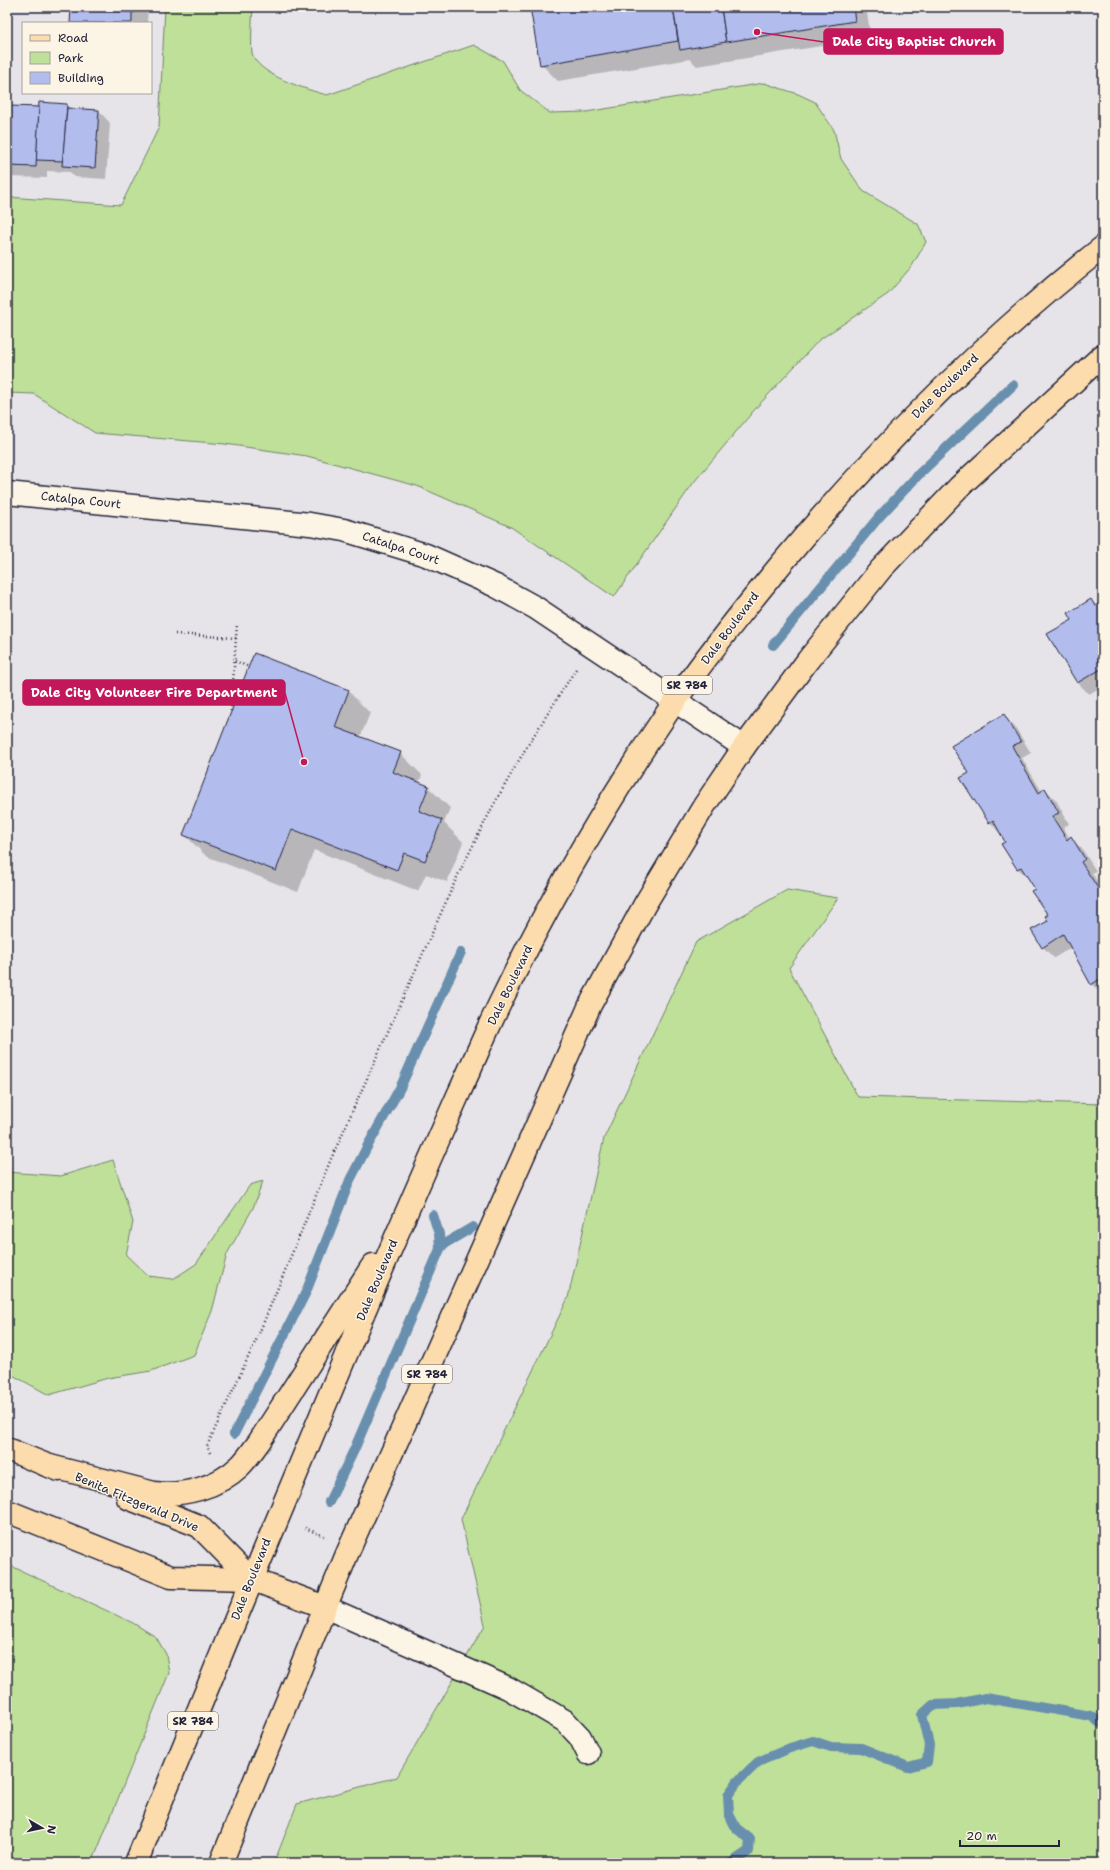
<svg xmlns="http://www.w3.org/2000/svg" width="1110" height="1870" viewBox="0 0 1110 1870" font-family="'Shantell Sans',sans-serif">
<rect width="100%" height="100%" fill="#e6e4e8"/>
<filter id="ink" filterUnits="userSpaceOnUse"><feTurbulence type="fractalNoise" baseFrequency=".025" numOctaves="2"/><feDisplacementMap in="SourceGraphic" scale="8" xChannelSelector="R" yChannelSelector="G"/><feConvolveMatrix kernelMatrix="1 2 1 2 8 2 1 2 1" color-interpolation-filters="sRGB"/></filter>
<g filter="url(#ink)">
<!-- green -->
<g fill="#bfe099" stroke="#70816a">
<path d="M 165,7 L 253,7 C 252,17 251,43 252,53 C 257,75 308,90 327,95 L 474,45 L 503,61 L 520,90 L 550,113 L 586,112 L 764,83 L 798,94 L 815,102 L 834,130 L 841,159 L 863,191 L 918,224 L 926,242 L 912,266 L 888,294 L 819,340 L 756,408 L 694,482 L 614,597 L 511,527 L 417,486 L 307,456 L 225,444 L 95,433 L 34,394 L 7,393 L 7,197 L 121,205 L 159,127 Z"/>
<polygon points="787,890 838,898 789,968 858,1097 1103,1104 1103,1863 274,1863 297,1804 397,1777 485,1625 461,1519 568,1298 604,1138 696,942"/>
<polygon points="113,1160 133,1222 126,1255 148,1276 173,1279 196,1264 250,1185 263,1181 253,1208 227,1254 212,1311 194,1355 151,1371 108,1378 49,1395 7,1372 7,1172 61,1176"/>
<polygon points="7,1564 133,1623 156,1637 166,1654 169,1673 92,1863 7,1863"/>
</g>
<!-- shadow -->
<g fill="#0003">
<polygon points="76,7 148,7 147,23 71,23"/>
<polygon points="531,7 866,7 871,38 697,66 690,59 558,81 541,64"/>
<polygon points="66,105 71,109 99,111 110,123 106,179 75,177 70,172 47,171 47,178 7,177 7,110 40,108"/>
<polygon points="1091,600 1097,606 1103,602 1103,686 1089,694 1078,683 1049,635 1073,620"/>
<polygon points="348,691 370,713 360,738 400,753 422,775 419,783 428,787 450,808 444,823 463,842 447,882 426,874 418,891 314,850 298,892 206,856 184,834"/>
<polygon points="1004,716 1015,727 1031,753 1022,758 1042,792 1045,789 1056,800 1069,824 1063,827 1070,839 1071,838 1082,849 1096,871 1092,873 1103,891 1103,996 1092,984 1072,947 1054,958 1043,947 1049,922 1049,915 1030,879 1018,869 1003,844 1007,842 990,822 970,774"/>
</g>
<g fill="none" stroke-linecap="round" stroke-linejoin="round">
<!-- stream -->
<g stroke="#698fae" stroke-width="10">
<polyline points="773,645 879,517 920,473 1013,385"/>
<polyline points="440,1249 444,1244 473,1227"/>
<polyline points="234,1434 306,1292 350,1180 367,1147 400,1088 461,952"/>
<polyline points="329,1502 354,1450 440,1249 439,1234 433,1215"/>
<polyline points="731,1863 749,1851 750,1839 736,1828 729,1814 728,1795 738,1781 758,1762 790,1748 813,1741 831,1747 861,1748 908,1767 927,1762 929,1745 922,1715 933,1705 957,1704 986,1698 1091,1716 1103,1725"/>
</g>
</g>
<!-- building -->
<g fill="#b2bdee" stroke="#22223b">
<polygon points="75,7 136,7 136,12 74,9"/>
<polygon points="530,7 673,7 678,41 540,65"/>
<polygon points="673,7 721,7 726,42 680,50"/>
<polygon points="721,7 853,7 855,21 726,42"/>
<polygon points="71,9 132,12 132,23 70,23"/>
<polygon points="39,102 67,104 63,161 36,160"/>
<polygon points="10,106 39,107 36,167 8,166"/>
<polygon points="67,108 99,110 95,168 62,166"/>
<polygon points="7,109 11,109 7,167"/>
<polygon points="1091,599 1095,606 1103,601 1103,657 1098,660 1103,668 1077,683 1047,634 1072,620 1068,613"/>
<polygon points="254,653 349,690 335,727 401,752 393,772 429,786 419,811 442,820 425,861 404,853 397,870 292,829 276,871 183,835"/>
<polygon points="1004,714 1021,742 1012,746 1039,793 1045,788 1059,813 1052,816 1067,840 1071,836 1085,859 1081,862 1103,896 1103,977 1091,985 1063,934 1042,948 1031,930 1048,921 1045,916 1048,915 1031,891 1035,889 1021,867 1017,869 1001,844 1005,842 993,820 989,823 960,778 969,773 951,746"/>
</g>
<g fill="none" stroke-linecap="round" stroke-linejoin="round">
<!-- minor casing -->
<g stroke="#22223b" stroke-width="25">
<g id="minor">
<polyline points="7,493 310,524 344,530 426,555 496,586 536,608 744,747"/>
<polyline points="325,1607 508,1688 565,1721 580,1737 588,1753"/>
</g>
</g>
<!-- major casing -->
<g stroke="#22223b" stroke-width="25">
<g id="major">
<polyline points="7,1449 59,1470"/>
<path d="M 46,1465 L 154,1493 C 184,1496 217,1488 240,1466 C 247,1459 253,1450 259,1442 L 373,1265"/>
<polyline points="128,1498 199,1526 251,1579"/>
<polyline points="7,1511 171,1577 251,1579 325,1607"/>
<path d="M 136,1863 C 208,1685 281,1508 356,1331 C 389,1251 424,1172 459,1093 C 474,1061 487,1029 503,997 C 551,897 609,799 671,707 C 705,657 744,609 782,563 C 879,447 985,340 1103,247"/>
<polyline points="221,1863 347,1554 590,1005 645,904 704,806 744,747 808,660 881,569 959,487 1103,355"/>
</g>
</g>
<!-- path -->
<g stroke="#22223b" stroke-width="2.5" stroke-dasharray="1 3" stroke-linecap="butt">
<polyline points="175,634 236,638"/>
<polyline points="235,661 249,667"/>
<polyline points="231,711 237,624"/>
<polyline points="210,1453 207,1446 258,1336 331,1159 458,875 493,806 526,748 576,669"/>
<polyline points="305,1528 324,1536"/>
</g>
<!-- minor -->
<use href="#minor" stroke="#fcf5e5" stroke-width="22"/>
<!-- major -->
<use href="#major" stroke="#fcdcac" stroke-width="22"/>
</g>
</g>
<g text-anchor="middle" dominant-baseline="central" stroke-width="3" stroke-linejoin="round" paint-order="stroke">
<!-- shield labels -->
<g fill="#fcf5e5" stroke="#63616e" stroke-width="1">
<rect x="662" y="676" width="50" height="18" rx="3"/>
<rect x="402" y="1365" width="50" height="18" rx="3"/>
<rect x="168" y="1712" width="50" height="18" rx="3"/>
</g>
<g font-size="11" font-weight="bold" fill="#22223b">
<text x="687" y="685">SR 784</text>
<text x="427" y="1374">SR 784</text>
<text x="193" y="1721">SR 784</text>
</g>
<!-- street labels -->
<g font-size="12" fill="#22223b" stroke="#fcf5e5">
<text transform="translate(945 386) rotate(-44)">Dale Boulevard</text>
<text transform="translate(81 500) rotate(6)">Catalpa Court</text>
<text transform="translate(401 548) rotate(18)">Catalpa Court</text>
<text transform="translate(730 628) rotate(-53)">Dale Boulevard</text>
<text transform="translate(510 985) rotate(-64)">Dale Boulevard</text>
<text transform="translate(377 1280) rotate(-67)">Dale Boulevard</text>
<text transform="translate(137 1502) rotate(23)">Benita Fitzgerald Drive</text>
<text transform="translate(251 1579) rotate(-68)">Dale Boulevard</text>
</g>
</g>
<!-- callouts -->
<path fill="none" stroke="#c2185b" stroke-width="1.5" d="M757 32L824 42M304 762L285 693"/>
<g fill="#c2185b" stroke="#fcf5e5" stroke-width="1.5">
<circle cx="757" cy="32" r="4"/>
<circle cx="304" cy="762" r="4"/>
</g>
<g fill="#c2185b" stroke="#c2185b" stroke-width="1.5">
<rect x="824" y="29" width="179" height="25" rx="4"/>
<rect x="23" y="680" width="262" height="25" rx="4"/>
</g>
<g font-size="13" text-anchor="middle" font-weight="bold" fill="#fff">
<text x="914" y="46">Dale City Baptist Church</text>
<text x="154" y="697">Dale City Volunteer Fire Department</text>
</g>
<!-- margin -->
<rect width="1110" height="1870" fill="none" stroke="#fcf5e5" stroke-width="24"/>
<rect x="12" y="12" width="1086" height="1846" fill="none" stroke="#22223b" stroke-width="1.5" filter="url(#ink)"/>
<!-- legend -->
<rect x="22" y="22" width="130" height="72" fill="#fcf5e5" stroke="#a5a1a1"/>
<rect x="30" y="35" width="20" height="6" fill="#fcdcac" stroke="#a5a1a1"/>
<text x="58" y="42" font-size="12" fill="#22223b">Road</text>
<rect x="30" y="52" width="20" height="12" fill="#bfe099" stroke="#a5a1a1"/>
<text x="58" y="62" font-size="12" fill="#22223b">Park</text>
<rect x="30" y="72" width="20" height="12" fill="#b2bdee" stroke="#a5a1a1"/>
<text x="58" y="82" font-size="12" fill="#22223b">Building</text>
<!-- north arrow -->
<g transform="translate(42 1828) rotate(99)" stroke="#fcf5e5" stroke-width="3" paint-order="stroke">
<path d="M0-3L7 15L0 10L-7 15Z" fill="#22223b"/>
<text y="-6" font-size="11" font-weight="bold" text-anchor="middle" fill="#22223b">N</text>
</g>
<!-- scale -->
<path d="M960 1840v6h99v-6" fill="none" stroke="#22223b" stroke-width="2"/>
<text x="966" y="1840" font-size="12" fill="#22223b" stroke="#fcf5e5" stroke-width="3" paint-order="stroke">20 m</text>
</svg>
